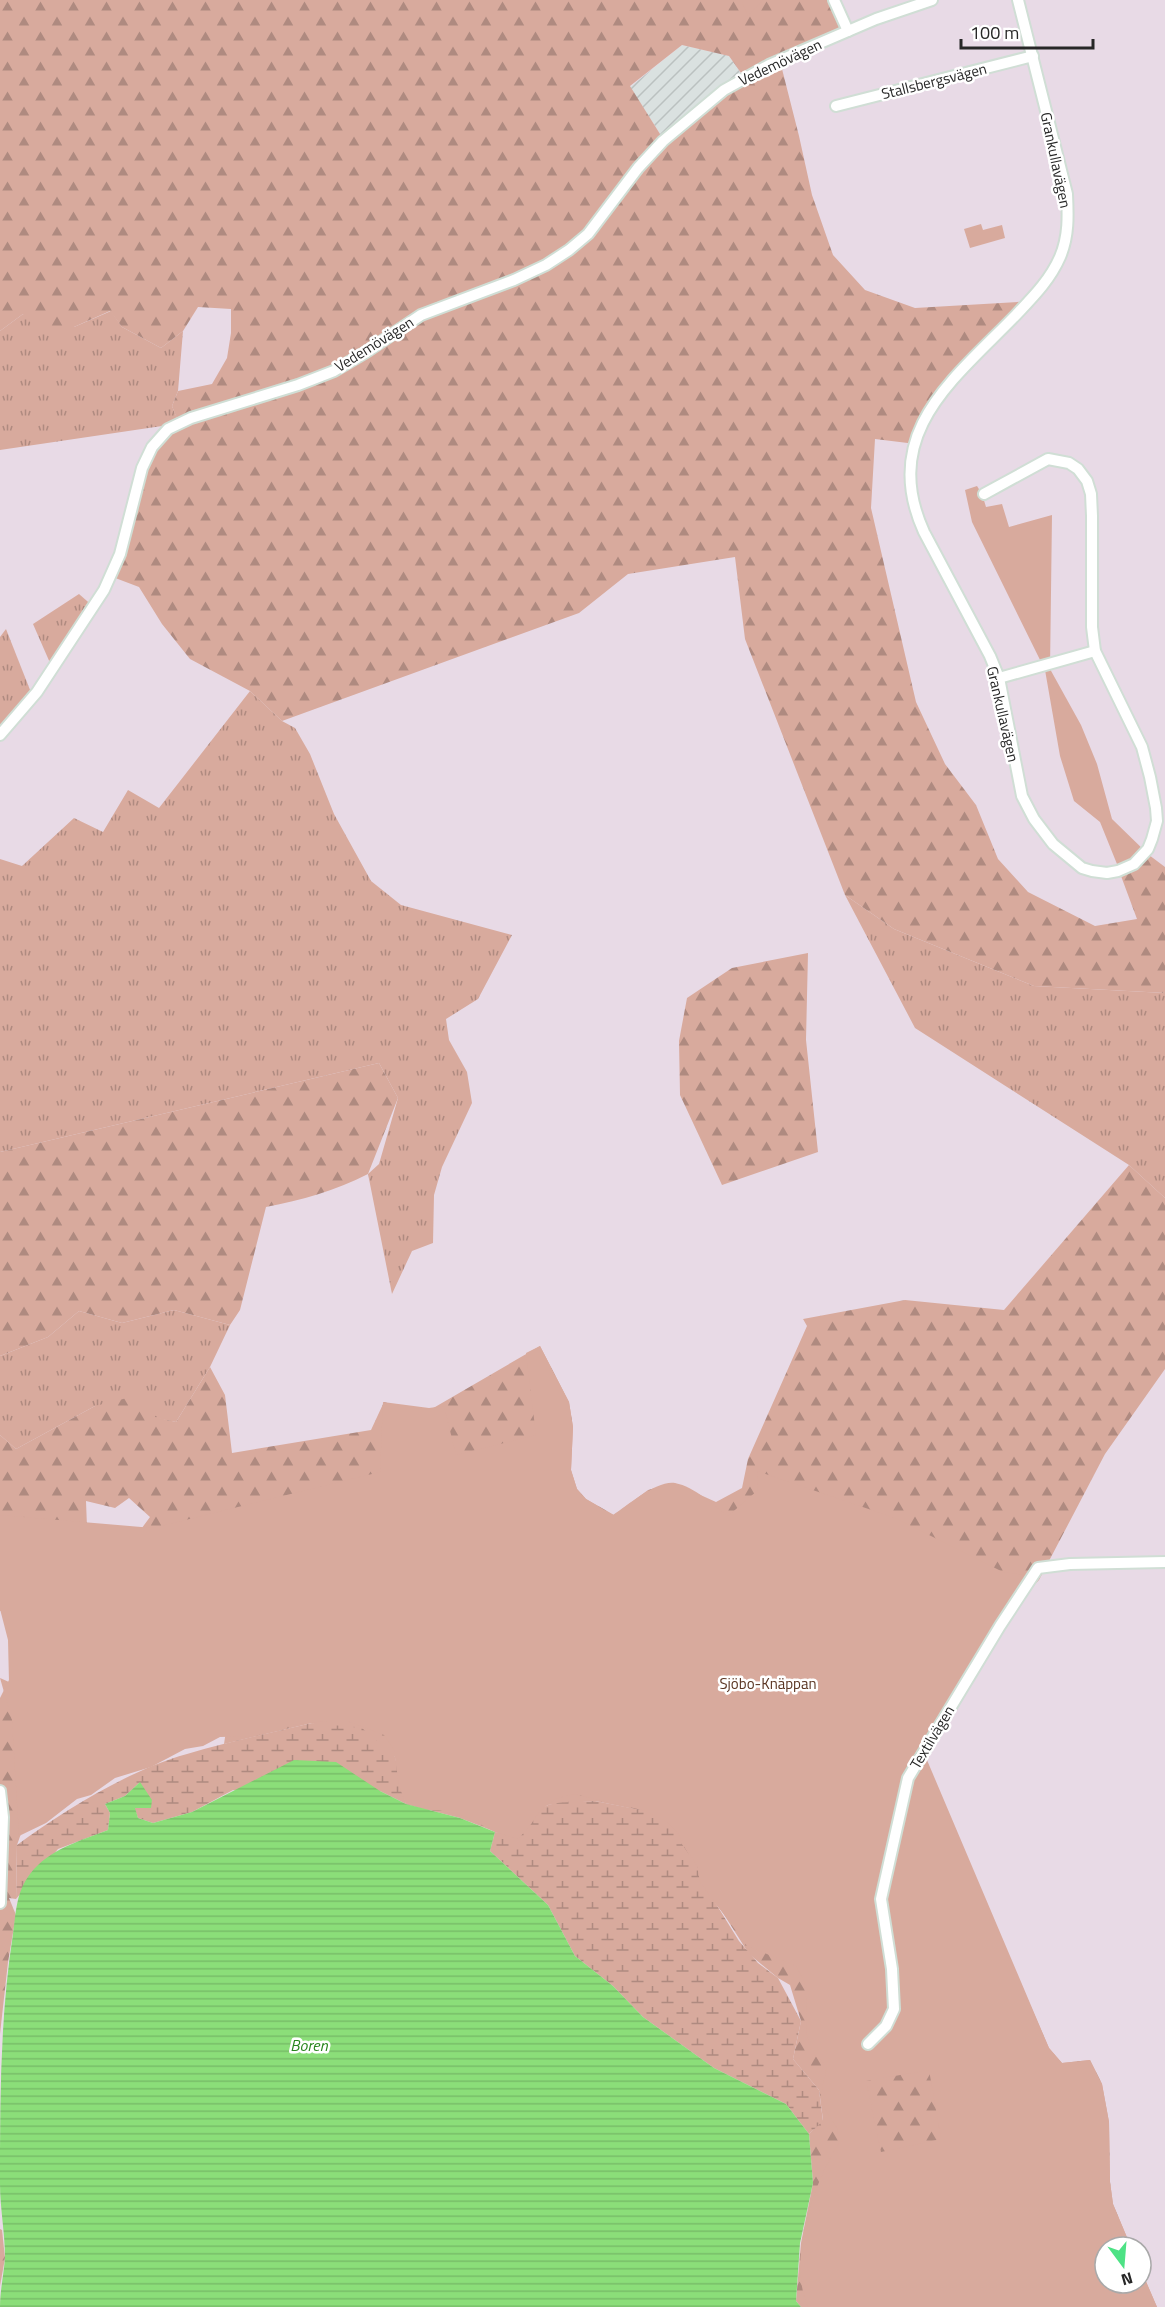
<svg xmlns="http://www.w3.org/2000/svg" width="1165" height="2307" viewBox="0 0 1165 2307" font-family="'Titillium Web',sans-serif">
<defs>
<pattern id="industrial-furrows" width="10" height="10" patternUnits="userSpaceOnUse" patternTransform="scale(1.5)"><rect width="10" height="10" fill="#dae1e0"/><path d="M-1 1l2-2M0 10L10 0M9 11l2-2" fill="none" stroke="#bbc1c0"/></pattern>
<pattern id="grass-tufts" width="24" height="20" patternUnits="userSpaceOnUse" patternTransform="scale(1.5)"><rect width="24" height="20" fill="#d8aa9d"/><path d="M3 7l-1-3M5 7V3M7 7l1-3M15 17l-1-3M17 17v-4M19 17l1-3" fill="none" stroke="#af8a80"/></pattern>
<pattern id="forest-firs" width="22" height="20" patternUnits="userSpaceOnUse" patternTransform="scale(1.5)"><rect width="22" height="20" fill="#d8aa9d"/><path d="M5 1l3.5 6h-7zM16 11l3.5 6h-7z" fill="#af8a80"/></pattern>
<pattern id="wetland-marsh" width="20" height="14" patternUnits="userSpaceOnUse" patternTransform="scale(1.5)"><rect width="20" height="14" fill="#d8aa9d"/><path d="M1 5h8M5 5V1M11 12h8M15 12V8" fill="none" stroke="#af8a80"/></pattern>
<pattern id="water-rules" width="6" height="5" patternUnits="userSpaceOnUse" patternTransform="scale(1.5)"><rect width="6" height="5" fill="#8bde79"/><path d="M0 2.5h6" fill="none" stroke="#78be69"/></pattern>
</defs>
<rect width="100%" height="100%" fill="#e8dae6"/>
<!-- industrial -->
<polygon fill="url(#industrial-furrows)" points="682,45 729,56 746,81 666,143 630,87"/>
<!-- grass -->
<g fill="url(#grass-tufts)">
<polygon points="111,311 122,327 161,348 183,331 178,391 172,406 182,430 166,435 162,426 0,450 0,331 23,314 74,327"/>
<polygon points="79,594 95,608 54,672 33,624"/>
<polygon points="6,629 34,700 0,740 0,637"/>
<polygon points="250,691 282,721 295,728 310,754 334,814 371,881 401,905 512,935 478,999 446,1019 449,1040 467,1072 472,1103 442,1167 434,1195 433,1243 412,1251 392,1294 368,1174 379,1164 398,1098 379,1063 0,1152 0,859 22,866 74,818 103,832 128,790 159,808"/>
<polygon points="845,895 894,929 1034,986 1165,993 1165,1198 1129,1165 915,1028"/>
<polygon points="174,1310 230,1325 210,1367 176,1422 95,1406 16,1449 0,1435 0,1356 48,1337 79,1311 122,1323"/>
</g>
<!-- forest -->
<g fill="url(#forest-firs)" fill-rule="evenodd">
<path d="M 0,0 L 833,0 L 846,36 L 781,65 L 799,136 L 812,195 L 833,255 L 865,290 L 915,308 L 1033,301 L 985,350 L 935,408 L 916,444 L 875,439 L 871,508 L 916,702 L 945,764 L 976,805 L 998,859 L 1028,892 L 1095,926 L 1137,919 L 1121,876 L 1138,867 L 1149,855 L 1165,867 L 1165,993 L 1034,986 L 894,929 L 845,895 L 745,639 L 735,557 L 628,574 L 579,613 L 282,721 L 250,691 L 190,659 L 162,624 L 139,587 L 110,576 L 138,476 L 166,435 L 181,429 L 172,406 L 178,391 L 212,384 L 227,358 L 231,333 L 231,309 L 198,307 L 183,331 L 161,348 L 122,327 L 110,311 L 74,327 L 34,327 L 23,314 L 0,331 ZM 682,45 L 729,56 L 746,80 L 720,96 L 665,142 L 630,86 Z"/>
<polygon points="808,953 806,1040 818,1152 722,1185 680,1095 679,1041 687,998 732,968"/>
<path d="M 379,1063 L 398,1098 L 368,1174 C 335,1191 302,1200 266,1207 L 240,1310 L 230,1325 L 174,1310 L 122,1323 L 79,1311 L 48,1337 L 0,1356 L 0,1152 Z"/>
<polygon points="1129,1165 1165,1198 1165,1369 1105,1454 1039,1580 1002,1620 924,1753 927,1768 1049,2048 1062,2063 1090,2060 1102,2084 1109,2122 1110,2182 1113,2204 1131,2247 1105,2247 1105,2283 1141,2283 1141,2270 1157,2307 801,2307 796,2301 801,2243 813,2183 809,2134 823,2120 819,2090 793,2059 801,2021 790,1985 778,1978 749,1954 723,1913 639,1810 595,1801 547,1805 501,1834 460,1818 406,1804 395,1757 312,1723 224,1744 234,1677 136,1536 150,1517 129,1498 115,1508 86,1501 87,1527 23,1828 17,1845 16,1899 9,1898 16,1915 8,1962 0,2034 0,1698 11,1676 7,1610 0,1611 0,1435 16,1449 95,1406 139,1395 155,1417 176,1422 210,1367 225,1395 232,1453 371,1430 384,1402 423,1414 540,1346 569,1402 573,1427 571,1470 577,1489 586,1499 614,1515 648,1490 674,1483 716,1502 742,1488 748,1459 807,1326 803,1319 905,1300 1004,1310"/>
<polygon points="0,2229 2,2230 5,2258 0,2286"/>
</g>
<!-- wetland -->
<g fill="url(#wetland-marsh)">
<path d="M 312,1723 L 362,1728 L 395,1757 L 406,1804 L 380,1791 L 233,1790 L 192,1812 L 153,1823 L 138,1818 L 134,1807 L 152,1801 L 139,1783 L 125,1796 L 105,1804 L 110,1813 L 108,1830 L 58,1849 L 16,1899 L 17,1845 C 65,1810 129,1770 187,1754 C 228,1742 270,1733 312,1723 Z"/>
<path d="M 595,1801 L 646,1811 L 666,1821 L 697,1866 L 713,1899 L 739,1941 L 758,1963 L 778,1978 L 801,2021 L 793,2059 L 819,2090 L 823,2121 L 809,2134 L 786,2104 L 714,2068 L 643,2017 L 613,1986 L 575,1956 L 548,1905 L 490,1851 L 495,1832 C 515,1837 531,1811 548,1805 C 562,1801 581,1802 595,1801 Z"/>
</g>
<!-- park -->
<g fill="#d8aa9d" fill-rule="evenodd">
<polygon points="741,0 763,0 748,16"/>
<polygon points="981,224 983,230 1002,225 1005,238 970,248 964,229"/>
<polygon points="977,486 982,494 986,507 1002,504 1009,527 1052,515 1050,669 1081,725 1097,764 1112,819 1149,855 1121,874 1100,822 1074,801 1060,756 1045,670 972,522 965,490"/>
<path d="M 540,1346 L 569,1402 L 573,1427 L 571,1470 L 577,1489 L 586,1499 L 613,1515 C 628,1505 657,1480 675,1483 C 695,1487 713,1505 728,1516 L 758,1490 L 757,1471 L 895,1518 L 1003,1572 L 1032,1576 L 924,1753 L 1049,2048 L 1062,2063 L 1090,2060 L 1102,2084 L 1109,2122 L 1110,2182 L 1113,2204 L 1131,2247 L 1105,2247 L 1105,2283 L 1141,2283 L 1141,2270 L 1157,2307 L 808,2307 C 787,2260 813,2184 839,2143 L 837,2128 L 825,2109 L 821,2094 L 827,2066 L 811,2052 L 806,2031 L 807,2006 L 804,1981 L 796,1966 L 747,1946 L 700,1882 L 697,1866 L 677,1832 L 666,1821 L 646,1811 L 574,1794 L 555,1799 L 540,1811 L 529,1827 L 518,1839 L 495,1832 L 467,1817 L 439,1810 L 426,1810 L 406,1804 L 399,1786 L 394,1750 L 384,1735 L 347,1721 L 327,1721 L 289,1725 L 256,1736 L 220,1737 L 203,1746 L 185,1749 L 151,1767 L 115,1778 L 91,1795 L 77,1799 L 46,1823 L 19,1836 L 12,1720 L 0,1678 L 9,1682 L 8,1640 L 0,1609 L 0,1515 L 153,1528 L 380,1472 L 383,1402 L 429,1408 L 444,1406 L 456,1455 L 536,1435 L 526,1353 ZM 929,2070 L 941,2139 L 881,2152 L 866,2081 Z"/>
</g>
<!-- water -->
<path fill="url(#water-rules)" d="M 294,1760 L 336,1762 L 380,1791 L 406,1804 L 460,1818 L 495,1832 L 490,1851 L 548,1905 L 575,1956 L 613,1986 L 643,2017 L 714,2068 L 786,2104 L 809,2134 L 813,2183 L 800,2243 L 796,2301 L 801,2307 L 0,2307 C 0,2290 4,2274 5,2257 C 5,2233 0,2208 0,2184 C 0,2101 0,2017 13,1934 C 16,1913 16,1892 30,1874 C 49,1849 80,1841 108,1830 L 110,1813 L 105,1804 L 125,1796 L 140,1782 L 152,1800 L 151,1808 L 135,1808 L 138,1818 L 153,1823 L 192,1812 Z"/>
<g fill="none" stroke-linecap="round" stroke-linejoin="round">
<!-- minor casing -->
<g stroke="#d0ded5" stroke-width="14">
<g id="minor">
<polyline points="834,0 848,31"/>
<polyline points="836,106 1033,56"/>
<path d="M 984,494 L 1048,459 L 1069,463 L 1078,469 L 1087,481 L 1091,494 L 1092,516 L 1092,627 L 1095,651 L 1142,747 L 1150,777 L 1156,808 L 1157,821 L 1152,839 L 1148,849 L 1134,864 L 1118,871 L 1107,873 L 1092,871 L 1082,868 L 1053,844 L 1034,819 L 1022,796 L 999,678 L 990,656 L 924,532 C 879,433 954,379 1016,315 C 1033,297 1050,280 1060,257 C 1069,236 1068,215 1067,194 L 1018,0"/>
<polyline points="999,678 1095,651"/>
<polyline points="0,735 37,692 104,590 120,554 142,468 152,447 168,429 191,418 298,385 334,371 366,352 421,315 514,280 546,265 569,250 588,234 638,168 663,141 724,90 769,65 876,19 932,0"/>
<polyline points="0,1791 3,1817 0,1903"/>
<polyline points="868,2044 886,2026 894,2009 892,1969 881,1899 908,1778 1000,1626 1038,1568 1070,1564 1165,1562"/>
</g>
</g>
<!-- minor -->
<use href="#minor" stroke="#fff" stroke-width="10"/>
</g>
<g text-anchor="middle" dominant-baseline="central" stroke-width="5" stroke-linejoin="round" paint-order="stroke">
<!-- street labels -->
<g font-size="15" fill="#272727" stroke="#fff">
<text transform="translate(780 62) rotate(-25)">Vedemövägen</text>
<text transform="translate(934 81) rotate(-14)">Stallsbergsvägen</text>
<text transform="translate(1056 160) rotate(78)">Grankullavägen</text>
<text transform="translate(374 344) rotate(-32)">Vedemövägen</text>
<text transform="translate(1003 714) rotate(77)">Grankullavägen</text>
<text transform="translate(932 1737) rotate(-59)">Textilvägen</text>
</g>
<!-- park labels -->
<g font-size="15" fill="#5a3522" stroke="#fff">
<text x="768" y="1683">Sjöbo-Knäppan</text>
</g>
<!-- water labels -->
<g font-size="16" font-style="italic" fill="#27851d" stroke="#fff">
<text x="309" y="2045">Boren</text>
</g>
</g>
<!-- north arrow -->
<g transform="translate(1123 2265) rotate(164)"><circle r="28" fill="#ffffff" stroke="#a9a9a9" stroke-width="1.5"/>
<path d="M0-4.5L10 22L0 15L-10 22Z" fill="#4de285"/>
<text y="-9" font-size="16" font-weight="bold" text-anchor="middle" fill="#272727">N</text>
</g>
<!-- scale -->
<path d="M961 39v9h132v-9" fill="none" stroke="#272727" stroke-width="3"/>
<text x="970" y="39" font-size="18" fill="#272727" stroke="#ffffff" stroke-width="4.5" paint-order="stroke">100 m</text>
</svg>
